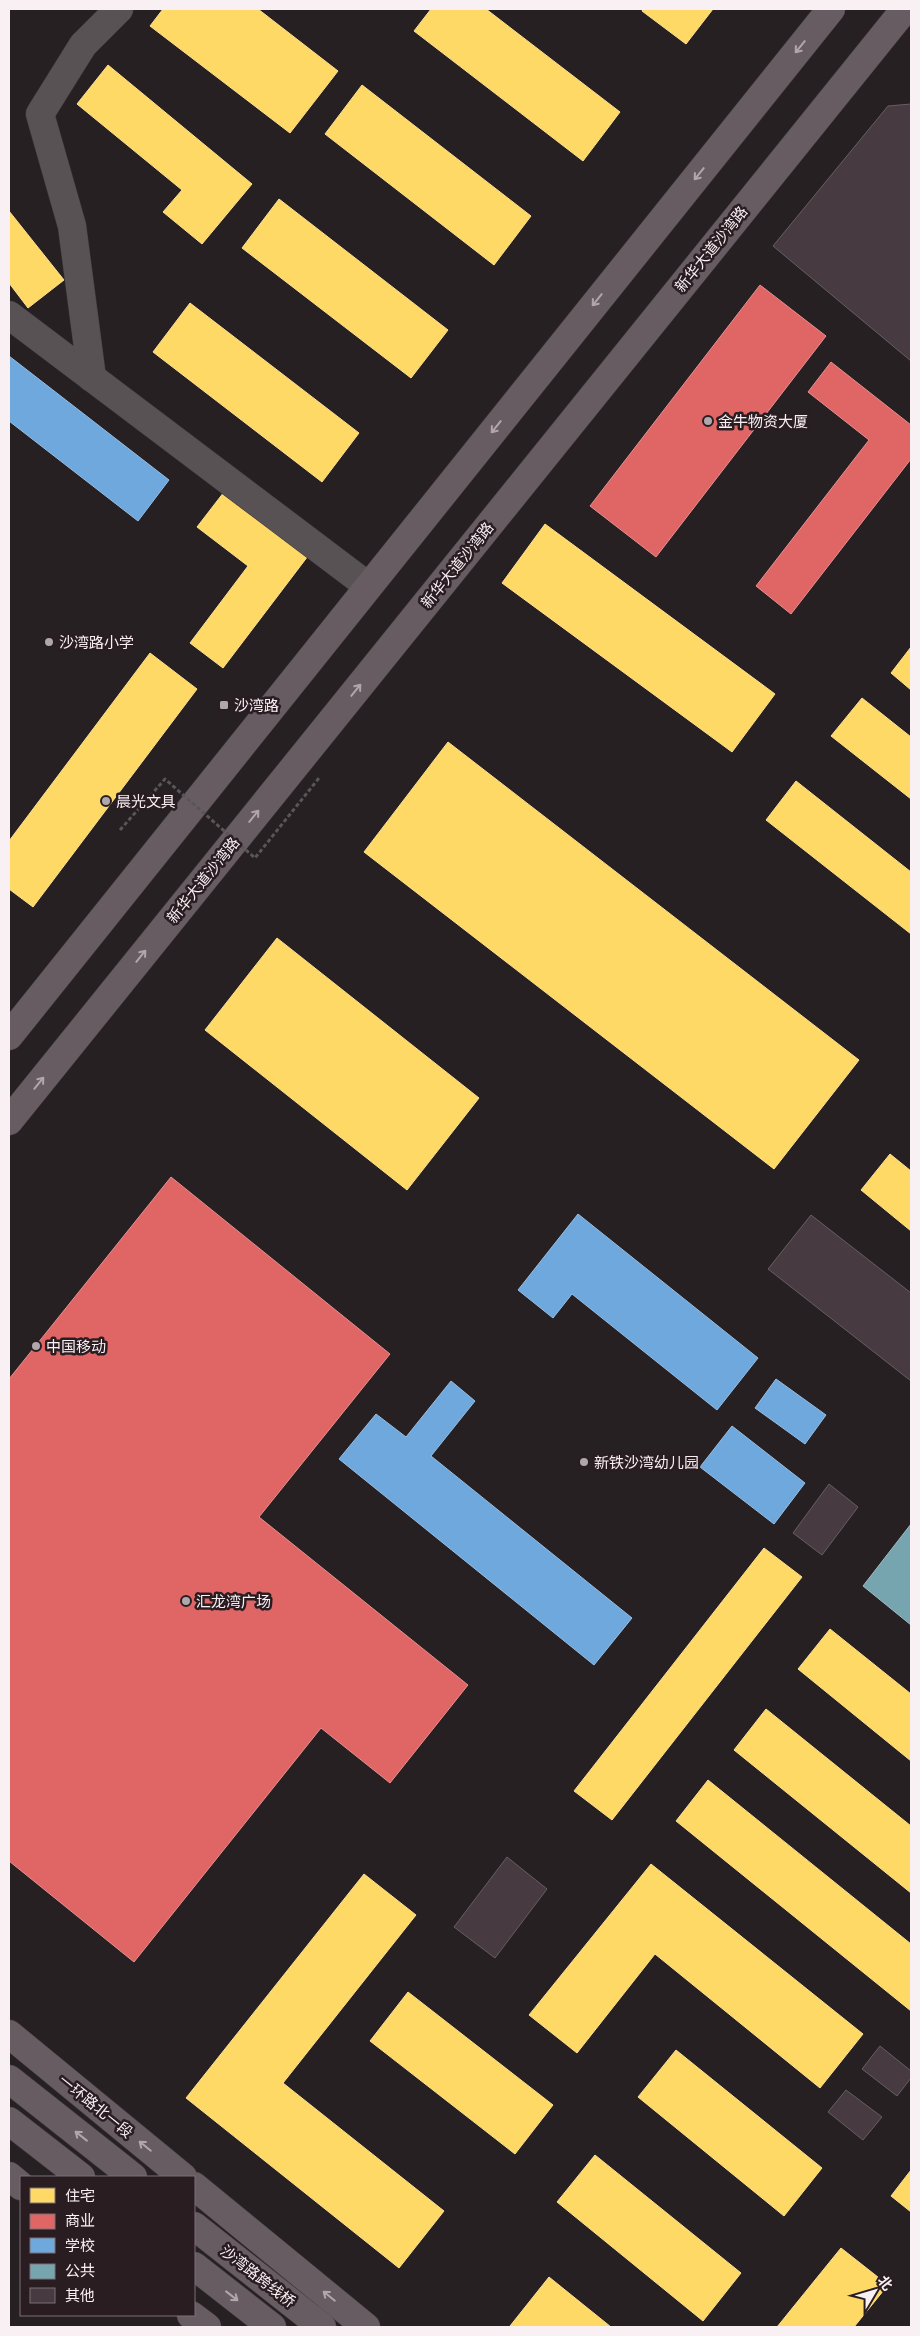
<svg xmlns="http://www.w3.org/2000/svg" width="920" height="2336" viewBox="0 0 920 2336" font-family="'Public Sans','Noto Sans SC',sans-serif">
<rect width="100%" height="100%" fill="#262023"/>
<!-- homes -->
<g fill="#ffd966" stroke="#fde091">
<polygon points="163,9 258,9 338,71 290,133 150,26"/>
<polygon points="431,9 486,9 620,112 583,161 414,31"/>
<polygon points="643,9 713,9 686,44 642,11"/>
<polygon points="108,65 252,184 202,244 163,212 182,190 77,104"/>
<polygon points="362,85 531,216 494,265 325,134"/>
<polygon points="279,199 448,330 411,378 242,248"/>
<polygon points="9,211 64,280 28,308 9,283"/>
<polygon points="190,303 359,433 322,482 153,352"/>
<polygon points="224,492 308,556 223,668 190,643 248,566 197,527"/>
<polygon points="545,524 775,694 732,752 502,583"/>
<polygon points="911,647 911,690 891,673"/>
<polygon points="150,653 197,689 33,907 9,889 9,841"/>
<polygon points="862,698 911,737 911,799 831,736"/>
<polygon points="448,742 859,1060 774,1169 364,852"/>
<polygon points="796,781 911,872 911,934 766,820"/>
<polygon points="277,938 479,1098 407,1190 205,1030"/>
<polygon points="890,1154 911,1171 911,1231 861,1190"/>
<polygon points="764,1548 802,1577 612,1820 574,1791"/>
<polygon points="830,1629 911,1694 911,1761 798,1669"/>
<polygon points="766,1709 911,1826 911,1893 734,1750"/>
<polygon points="708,1780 911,1944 911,2011 676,1821"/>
<polygon points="651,1864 863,2034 820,2088 655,1954 577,2053 529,2015"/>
<polygon points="364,1874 416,1915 283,2083 444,2211 399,2268 186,2098"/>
<polygon points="408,1992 553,2105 515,2154 370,2041"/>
<polygon points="676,2050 822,2168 784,2216 638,2097"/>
<polygon points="595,2155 741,2273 703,2321 557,2202"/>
<polygon points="911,2170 911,2212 891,2196"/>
<polygon points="841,2248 888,2285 854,2327 777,2327"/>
<polygon points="549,2277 611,2327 512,2327 510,2326"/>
</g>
<!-- shops -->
<g fill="#e06666" stroke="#e88f91">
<polygon points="760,285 826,336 656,557 590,506"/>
<polygon points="831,362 911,425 911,459 791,614 756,586 869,440 808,392"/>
<polygon points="171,1177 390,1354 259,1517 468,1685 390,1783 321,1728 134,1962 9,1861 9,1379"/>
</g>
<!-- schools -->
<g fill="#6fa8dc" stroke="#98bee3">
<polygon points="9,356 169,480 138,521 9,421"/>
<polygon points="578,1214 758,1358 717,1410 572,1294 553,1318 518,1290"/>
<polygon points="776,1379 826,1415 805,1444 755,1408"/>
<polygon points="451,1381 475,1401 431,1456 632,1618 594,1665 339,1459 376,1414 406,1437"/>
<polygon points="732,1426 805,1483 774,1524 700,1467"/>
</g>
<!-- public -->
<polygon fill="#76a5af" stroke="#9dbcc4" points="911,1524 911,1625 863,1586"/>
<!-- building -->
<g fill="#473a41" stroke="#655f62">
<polygon points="911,104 911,361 773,246 888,106"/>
<polygon points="811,1215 911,1293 911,1381 768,1269"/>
<polygon points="829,1484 858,1507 822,1555 793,1533"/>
<polygon points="507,1857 547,1889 495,1958 454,1927"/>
<polygon points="880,2046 911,2071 911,2078 897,2096 862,2069"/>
<polygon points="846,2090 882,2117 863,2140 828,2112"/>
</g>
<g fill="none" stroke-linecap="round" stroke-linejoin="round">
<!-- street casing -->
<g stroke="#413c3e" stroke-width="29">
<g id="street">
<polyline points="9,315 368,586"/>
<polyline points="92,378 72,226 40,114 83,45 119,9"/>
</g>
</g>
<!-- primary casing -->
<g stroke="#413c3e" stroke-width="29">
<g id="primary">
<polyline points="9,1036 831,9"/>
<polyline points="9,1121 905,9"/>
<polyline points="9,2034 183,2177"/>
<polyline points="9,2079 133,2177"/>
<polyline points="9,2121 81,2177"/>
<polyline points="9,2176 21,2186"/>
<polyline points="194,2186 366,2327"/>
<polyline points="194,2226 322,2327"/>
<polyline points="194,2266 272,2327"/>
<polyline points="191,2315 207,2327"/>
</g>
</g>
<!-- street -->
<use href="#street" stroke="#585255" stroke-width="28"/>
<!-- primary -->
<use href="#primary" stroke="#685c63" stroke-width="28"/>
<!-- path-bridge -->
<polyline stroke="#5a5557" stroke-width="3" stroke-dasharray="4 2.5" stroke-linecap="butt" points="120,830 165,779 255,858 319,778"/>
</g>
<!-- one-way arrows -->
<defs><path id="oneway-shaft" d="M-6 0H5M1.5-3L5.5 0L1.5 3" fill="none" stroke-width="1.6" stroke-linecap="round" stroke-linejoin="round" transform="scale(1.25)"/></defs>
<g stroke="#b0a6ac">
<use href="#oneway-shaft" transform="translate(800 47) rotate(129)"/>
<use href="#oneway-shaft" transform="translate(699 174) rotate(129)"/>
<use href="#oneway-shaft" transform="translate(597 300) rotate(129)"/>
<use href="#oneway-shaft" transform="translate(496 427) rotate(129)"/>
<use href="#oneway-shaft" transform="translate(356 690) rotate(-51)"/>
<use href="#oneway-shaft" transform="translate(254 816) rotate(-51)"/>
<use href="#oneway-shaft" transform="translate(141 956) rotate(-51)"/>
<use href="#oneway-shaft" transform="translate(39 1083) rotate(-51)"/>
<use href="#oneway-shaft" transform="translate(81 2136) rotate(-142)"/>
<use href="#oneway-shaft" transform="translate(145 2146) rotate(-141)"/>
<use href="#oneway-shaft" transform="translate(232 2296) rotate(38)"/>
<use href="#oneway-shaft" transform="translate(329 2296) rotate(-141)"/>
</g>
<!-- markers -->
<g fill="#afa7ab" stroke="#291d22" stroke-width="2">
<circle cx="708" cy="421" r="5"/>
<circle cx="49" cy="642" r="5"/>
<rect x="219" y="700" width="10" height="10" rx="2.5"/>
<circle cx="106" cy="801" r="5"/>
<circle cx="36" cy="1346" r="5"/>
<circle cx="584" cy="1462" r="5"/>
<circle cx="186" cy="1601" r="5"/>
</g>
<g text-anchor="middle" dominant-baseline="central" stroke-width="5" stroke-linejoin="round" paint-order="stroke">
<!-- street labels -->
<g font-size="15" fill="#f9f0f4" stroke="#291d22">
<text transform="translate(711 249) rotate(-51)">新华大道沙湾路</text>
<text transform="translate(457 565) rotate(-51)">新华大道沙湾路</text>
<text transform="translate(203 880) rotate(-51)">新华大道沙湾路</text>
<text transform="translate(96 2106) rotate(39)">一环路北一段</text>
<text transform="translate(258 2276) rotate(38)">沙湾路跨线桥</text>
</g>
<!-- poi labels -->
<g font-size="15" fill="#f9f0f4" stroke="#291d22" text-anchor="start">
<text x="718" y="421">金牛物资大厦</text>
<text x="59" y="642">沙湾路小学</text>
<text x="234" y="705">沙湾路</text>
<text x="116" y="801">晨光文具</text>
<text x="46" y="1346">中国移动</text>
<text x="594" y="1462">新铁沙湾幼儿园</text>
<text x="196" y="1601">汇龙湾广场</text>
</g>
</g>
<!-- border -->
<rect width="920" height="2336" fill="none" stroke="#f9f0f4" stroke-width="20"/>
<!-- legend -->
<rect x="20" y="2176" width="175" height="140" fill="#291d22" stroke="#7c7176"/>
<rect x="30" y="2188" width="25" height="15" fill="#ffd966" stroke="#7c7176"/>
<text x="65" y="2201" font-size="15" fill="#f9f0f4">住宅</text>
<rect x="30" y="2214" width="25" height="15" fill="#e06666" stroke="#7c7176"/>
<text x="65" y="2226" font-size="15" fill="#f9f0f4">商业</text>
<rect x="30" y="2238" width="25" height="15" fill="#6fa8dc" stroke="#7c7176"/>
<text x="65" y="2251" font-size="15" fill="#f9f0f4">学校</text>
<rect x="30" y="2264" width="25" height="15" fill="#76a5af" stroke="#7c7176"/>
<text x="65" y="2276" font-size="15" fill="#f9f0f4">公共</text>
<rect x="30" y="2288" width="25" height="15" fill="#473a41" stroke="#7c7176"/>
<text x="65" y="2301" font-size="15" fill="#f9f0f4">其他</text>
<!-- north arrow -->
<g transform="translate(875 2291) rotate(52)" stroke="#291d22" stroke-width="4" paint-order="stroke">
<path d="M0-4L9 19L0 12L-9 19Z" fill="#f9f0f4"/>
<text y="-8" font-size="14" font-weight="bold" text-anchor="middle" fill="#f9f0f4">北</text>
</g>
</svg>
